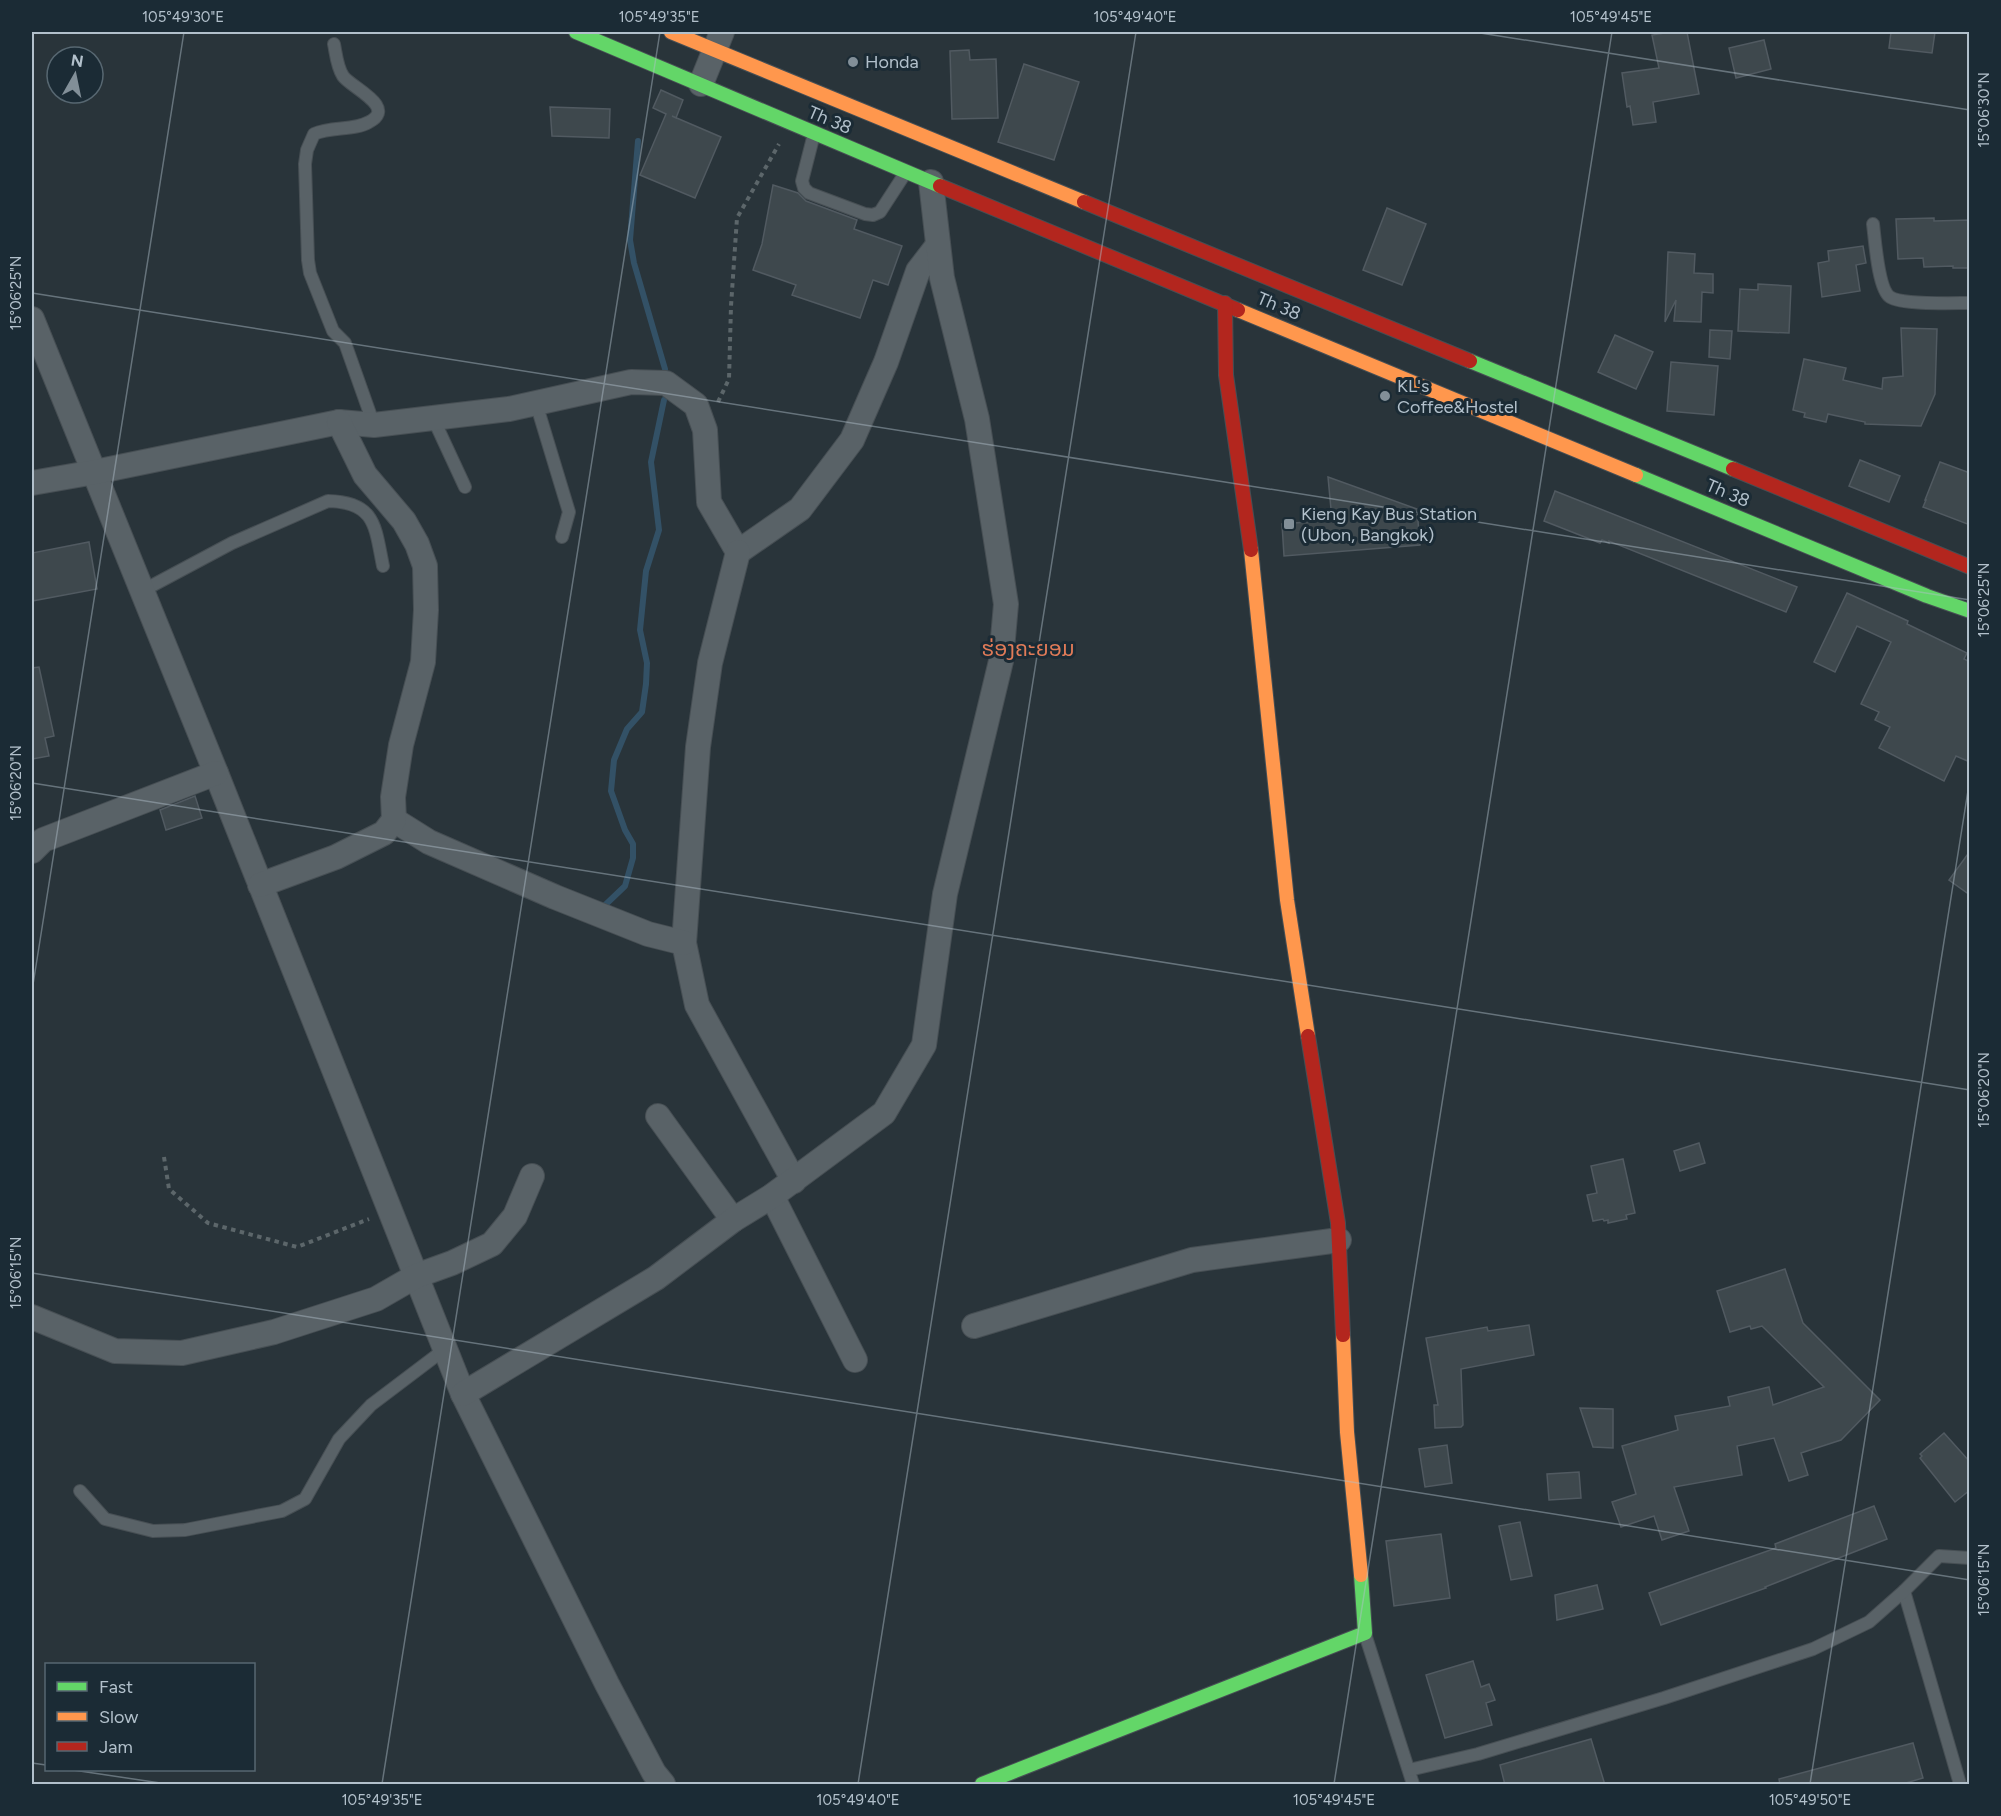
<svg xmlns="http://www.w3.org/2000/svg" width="2001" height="1816" viewBox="0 0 2001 1816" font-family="Figtree,'Noto Sans Lao',sans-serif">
<rect width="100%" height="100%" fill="#29343a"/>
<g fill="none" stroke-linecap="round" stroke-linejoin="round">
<!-- stream -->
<g stroke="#335166" stroke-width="6">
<polyline points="638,141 630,240 634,263 665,369"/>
<polyline points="602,908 625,886 633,858 633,844 625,830 611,791 614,760 627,729 642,712 646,684 647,663 640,630 646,571 659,530 651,462 664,400"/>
</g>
</g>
<!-- building -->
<g fill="#3e484d" stroke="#515a61" stroke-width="1.5">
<polygon points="1671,32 1687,32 1699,94 1653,102 1656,122 1633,125 1630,106 1627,107 1622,73 1659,68 1652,35"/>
<polygon points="1891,32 1935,32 1932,53 1889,48"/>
<polygon points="1764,40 1771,69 1736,78 1729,48"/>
<polygon points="969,50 970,60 996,59 998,118 952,119 950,51"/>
<polygon points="1024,64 1079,82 1054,160 998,142"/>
<polygon points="661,90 683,100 676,118 672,116 721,137 695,198 640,175 666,114 653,108"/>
<polygon points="550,107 610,109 609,138 552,136"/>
<polygon points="773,185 798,193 806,201 857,220 854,229 902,246 888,285 873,280 860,318 792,295 796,285 753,270 762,244"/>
<polygon points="1387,208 1426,224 1402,285 1363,270"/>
<polygon points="1934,218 1934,221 1970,220 1970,268 1953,268 1953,266 1924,267 1923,258 1898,259 1896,219"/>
<polygon points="1863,246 1866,263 1856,265 1860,291 1822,297 1818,263 1829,261 1828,251"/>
<polygon points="1668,252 1695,254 1694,273 1713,274 1713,293 1702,292 1701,322 1674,321 1676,300 1665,322"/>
<polygon points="1758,284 1791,286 1789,333 1738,331 1740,289 1758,290"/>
<polygon points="1901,328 1937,329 1935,394 1921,426 1865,424 1865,422 1828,414 1826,422 1804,417 1805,413 1793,410 1804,359 1846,368 1843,380 1882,389 1883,378 1903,376"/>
<polygon points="1710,330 1732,331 1730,359 1709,357"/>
<polygon points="1615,335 1653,352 1636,389 1598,372"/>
<polygon points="1671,362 1718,366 1714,415 1667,411"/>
<polygon points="1860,460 1900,476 1889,502 1849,486"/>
<polygon points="1940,462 1970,473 1970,525 1923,507 1926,500 1925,500"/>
<polygon points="1328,477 1417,509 1420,545 1284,556 1282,524 1332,520"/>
<polygon points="1555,491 1797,587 1786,612 1609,541 1609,543 1602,540 1600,543 1544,521"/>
<polygon points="89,542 97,589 32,601 32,553"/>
<polygon points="1847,593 1908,621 1907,624 1967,653 1964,659 1970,662 1970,762 1956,756 1944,781 1879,748 1890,727 1875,720 1879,712 1861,704 1891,642 1857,626 1835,672 1814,662"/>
<polygon points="39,667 54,736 45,738 49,756 32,759 32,668"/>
<polygon points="195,796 202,818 166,830 160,810"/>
<polygon points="1970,851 1970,895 1949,880"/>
<polygon points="1699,1143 1705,1163 1680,1171 1674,1151"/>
<polygon points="1623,1159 1635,1213 1626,1215 1627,1219 1608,1223 1608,1220 1604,1221 1603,1219 1593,1221 1587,1195 1597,1193 1591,1166"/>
<polygon points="1785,1269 1803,1323 1880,1400 1841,1440 1801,1453 1808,1475 1789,1481 1774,1438 1737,1446 1742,1475 1674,1487 1689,1531 1662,1540 1654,1516 1621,1527 1612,1502 1636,1494 1622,1446 1678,1430 1675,1416 1730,1406 1728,1397 1769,1387 1773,1405 1824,1387 1762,1326 1751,1329 1750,1326 1730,1332 1717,1291"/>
<polygon points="1529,1325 1534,1355 1461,1369 1463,1425 1461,1427 1435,1428 1434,1405 1438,1405 1426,1338 1487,1327 1488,1331"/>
<polygon points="1580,1408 1613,1409 1613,1448 1593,1447"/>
<polygon points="1944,1433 1970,1462 1970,1490 1955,1502 1920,1458 1922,1456 1920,1454"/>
<polygon points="1447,1445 1452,1483 1425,1487 1419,1449"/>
<polygon points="1579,1472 1581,1498 1549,1500 1547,1474"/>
<polygon points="1874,1506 1887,1539 1765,1587 1766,1588 1661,1625 1649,1593 1776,1548 1775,1544"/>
<polygon points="1520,1522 1532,1576 1511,1580 1499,1526"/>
<polygon points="1441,1534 1450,1598 1394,1606 1386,1541"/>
<polygon points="1597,1585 1603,1609 1557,1620 1555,1595"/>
<polygon points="1473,1661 1481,1687 1489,1684 1495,1700 1486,1703 1492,1725 1445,1738 1426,1675"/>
<polygon points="1591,1739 1605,1785 1505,1785 1500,1765"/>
<polygon points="1913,1743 1923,1778 1899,1785 1780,1785 1779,1779"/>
</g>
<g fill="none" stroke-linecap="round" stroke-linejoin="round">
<!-- lane casing -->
<g stroke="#474f54" stroke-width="14">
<g id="lane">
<path d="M 334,44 C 336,54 337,67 343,76 C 350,87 398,107 369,122 C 354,131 331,126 314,134 L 307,150 L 305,164 L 308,260 L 310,273 L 333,331 L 345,343 L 374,425"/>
<polyline points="814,134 802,181 804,188 809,193 865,214 873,215 880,212 906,172"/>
<path d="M 1873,224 C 1875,239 1878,289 1890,297 C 1902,305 1953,303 1970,303"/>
<polyline points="536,403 569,512 562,537"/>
<polyline points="433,418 465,487"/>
<path d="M 142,591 L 232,543 L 328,501 C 376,502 375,527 383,566"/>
<polyline points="80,1491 105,1519 153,1531 185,1530 282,1511 305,1499 339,1439 371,1405 445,1349"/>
<polyline points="1904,1591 1960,1784"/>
<polyline points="1365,1634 1413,1784"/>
<polyline points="1409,1770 1478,1754 1664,1698 1813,1649 1869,1622 1904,1591 1939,1556 1970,1558"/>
</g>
</g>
<!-- street casing -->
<g stroke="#474f54" stroke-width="26">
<g id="street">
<polyline points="701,84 722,32"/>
<polyline points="32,319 216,773 463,1394 607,1684 654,1773 663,1784"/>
<polyline points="32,483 95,472 339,422 374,425 509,409 631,382 666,383 696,405 705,430 709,502 738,552 800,509 852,440 886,362 918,271 938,245"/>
<polyline points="738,552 710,663 698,747 684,943 697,1005 794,1181"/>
<polyline points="394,820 429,842 555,897 648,934 684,943"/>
<polyline points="32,851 43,840 216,773"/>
<polyline points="260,885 336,857 384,833 394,820 393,797 401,745 423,662 426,610 425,566 417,544 404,521 365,475 339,422"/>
<polyline points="658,1116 733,1220"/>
<polyline points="772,1196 855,1360"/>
<polyline points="32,1317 115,1351 182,1353 274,1332 376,1299 416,1276 452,1263 492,1244 515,1216 532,1176"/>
<polyline points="974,1326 1192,1260 1339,1240"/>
<polyline points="463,1394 656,1278 733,1220 772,1196 884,1113 924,1045 945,894 1001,661 1006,604 977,419 942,278 931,182"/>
</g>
</g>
<!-- fast casing -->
<g stroke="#474f54" stroke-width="16">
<g id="fast">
<polyline points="576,32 940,186"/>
<polyline points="1470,361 1733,469"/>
<polyline points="1636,475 1927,596 1970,611"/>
<polyline points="982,1784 1365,1633 1361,1575"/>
</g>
</g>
<!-- slow casing -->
<g stroke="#474f54" stroke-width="16">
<g id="slow">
<polyline points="671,32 1084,202"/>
<polyline points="1238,310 1636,475"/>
<polyline points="1251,550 1287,900 1308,1036"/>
<polyline points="1343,1335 1347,1432 1361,1575"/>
</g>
</g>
<!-- jam casing -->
<g stroke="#474f54" stroke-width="16">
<g id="jam">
<polyline points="940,186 1238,310"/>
<polyline points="1084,202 1470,361"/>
<polyline points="1225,303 1226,375 1251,550"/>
<polyline points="1733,469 1970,567"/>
<polyline points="1308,1036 1338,1223 1343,1335"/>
</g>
</g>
<!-- path -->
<g stroke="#5c666a" stroke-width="4" stroke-dasharray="4.5 4.5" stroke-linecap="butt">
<polyline points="718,402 729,379 731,306 737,218 779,144"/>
<polyline points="164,1157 169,1189 208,1223 297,1247 369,1219"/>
</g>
<!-- lane -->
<use href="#lane" stroke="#596267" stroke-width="12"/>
<!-- street -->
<use href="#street" stroke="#596267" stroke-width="24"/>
<!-- fast -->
<use href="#fast" stroke="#63d668" stroke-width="14"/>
<!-- slow -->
<use href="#slow" stroke="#ff974d" stroke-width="14"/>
<!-- jam -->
<use href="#jam" stroke="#b3261e" stroke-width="14"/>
</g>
<!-- ticks -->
<path fill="none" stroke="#b2c0cb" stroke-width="1.5" stroke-opacity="0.45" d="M 1474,32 L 1970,110M 32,293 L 1970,600M 32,783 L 1970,1090M 32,991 L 184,32M 32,1273 L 1970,1580M 32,1763 L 46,1765M 73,1770 L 167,1784M 382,1784 L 660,32M 858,1784 L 1136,32M 1334,1784 L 1612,32M 1810,1784 L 1970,778"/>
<!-- markers -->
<g fill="#828f98" stroke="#1b2b35" stroke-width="2">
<circle cx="853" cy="62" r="6"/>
<circle cx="1385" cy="396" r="6"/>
<rect x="1283" y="518" width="12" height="12" rx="3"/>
</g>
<g text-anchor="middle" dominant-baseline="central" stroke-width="6" stroke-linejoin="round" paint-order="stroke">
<!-- poi labels -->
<g font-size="18" fill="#b2c0cb" stroke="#1b2b35" text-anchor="start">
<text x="865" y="62">Honda</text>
<text x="1397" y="386">KL's<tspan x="1397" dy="21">Coffee&amp;Hostel</tspan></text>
<text x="1301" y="514">Kieng Kay Bus Station<tspan x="1301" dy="21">(Ubon, Bangkok)</tspan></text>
</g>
<!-- street labels -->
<g font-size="18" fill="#b2c0cb" stroke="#1b2b35">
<text transform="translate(830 120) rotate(23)">Th 38</text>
<text transform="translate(1279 306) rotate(23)">Th 38</text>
<text transform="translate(1728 493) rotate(23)">Th 38</text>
</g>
<!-- quarter labels -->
<g font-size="21" fill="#e07b58" stroke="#1b2b35">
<text x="1028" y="648">ຮ່ອງຄະຍອມ</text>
</g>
</g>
<!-- border -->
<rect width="2001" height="1816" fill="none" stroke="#1b2b35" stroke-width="66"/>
<!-- legend -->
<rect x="45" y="1663" width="210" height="108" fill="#1b2b35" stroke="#576771" stroke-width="1.5"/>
<rect x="57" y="1682" width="30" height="9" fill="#63d668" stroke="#576771" stroke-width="1.5"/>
<text x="99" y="1693" font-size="18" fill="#b2c0cb">Fast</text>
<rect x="57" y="1712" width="30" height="9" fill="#ff974d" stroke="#576771" stroke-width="1.5"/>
<text x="99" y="1723" font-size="18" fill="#b2c0cb">Slow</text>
<rect x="57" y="1742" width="30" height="9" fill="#b3261e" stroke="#576771" stroke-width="1.5"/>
<text x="99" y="1753" font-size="18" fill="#b2c0cb">Jam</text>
<!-- north arrow -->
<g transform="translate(75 75) rotate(9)"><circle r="28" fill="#1b2b35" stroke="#576771" stroke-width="1.5"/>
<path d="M0-4.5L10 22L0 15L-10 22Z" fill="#828f98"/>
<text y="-9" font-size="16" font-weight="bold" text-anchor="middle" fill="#b2c0cb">N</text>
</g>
<rect x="33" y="33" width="1935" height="1750" fill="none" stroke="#b2c0cb" stroke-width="2"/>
<g font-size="15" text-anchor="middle" fill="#b2c0cb">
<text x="183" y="22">105°49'30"E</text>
<text x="659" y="22">105°49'35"E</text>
<text x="1135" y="22">105°49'40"E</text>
<text x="1611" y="22">105°49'45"E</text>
<text transform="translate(1984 110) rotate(-90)" y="5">15°06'30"N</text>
<text transform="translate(16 293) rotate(-90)" y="5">15°06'25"N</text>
<text transform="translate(1984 600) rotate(-90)" y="5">15°06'25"N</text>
<text transform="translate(16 783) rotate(-90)" y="5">15°06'20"N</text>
<text transform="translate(1984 1090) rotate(-90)" y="5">15°06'20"N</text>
<text transform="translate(16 1273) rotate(-90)" y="5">15°06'15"N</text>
<text transform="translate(1984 1580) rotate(-90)" y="5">15°06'15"N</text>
<text x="382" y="1805">105°49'35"E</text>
<text x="858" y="1805">105°49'40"E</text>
<text x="1334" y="1805">105°49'45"E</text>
<text x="1810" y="1805">105°49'50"E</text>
</g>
</svg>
